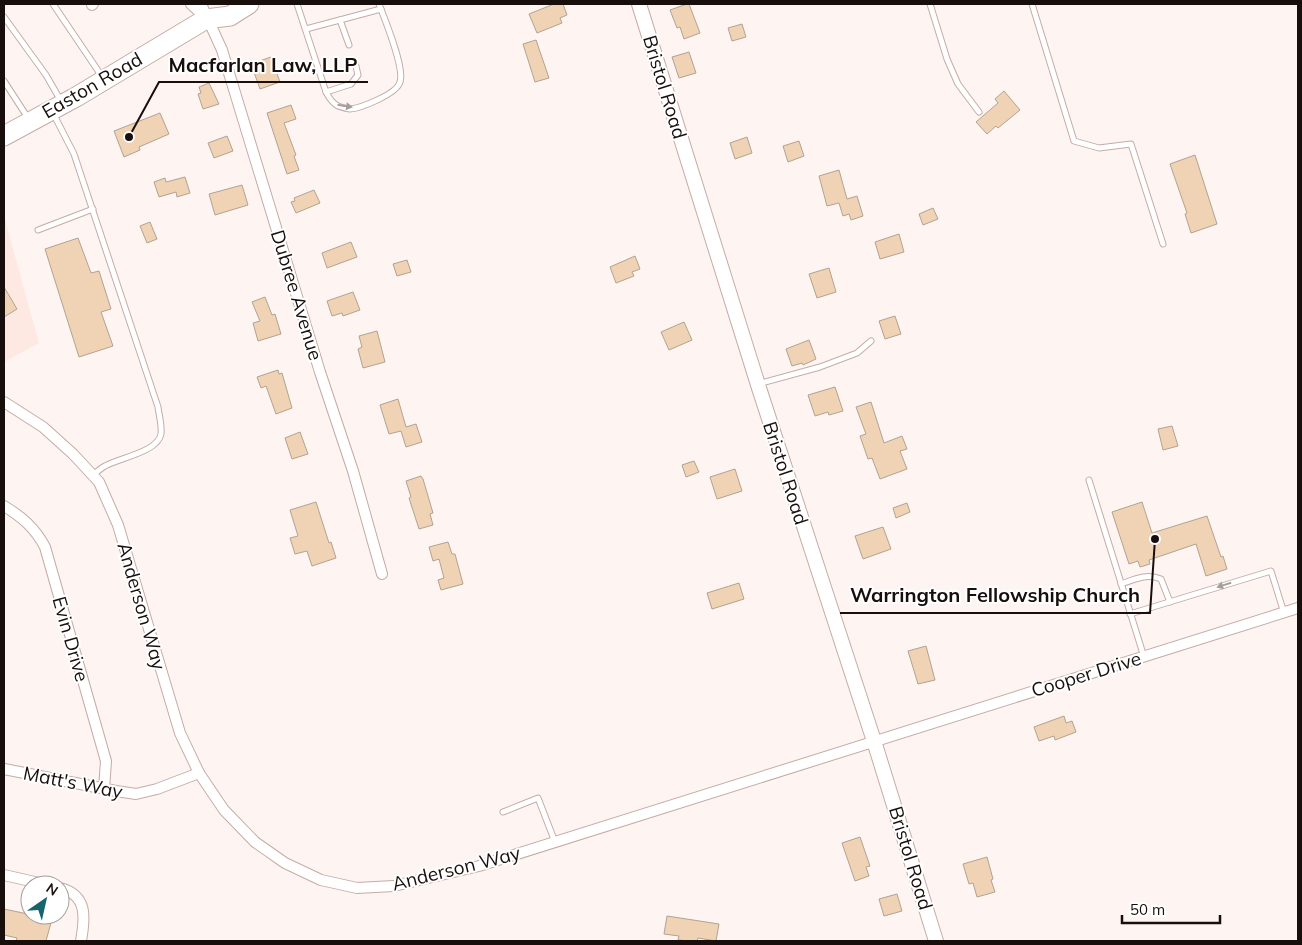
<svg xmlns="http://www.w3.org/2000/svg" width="1302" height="945" viewBox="0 0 1302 945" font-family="Mulish,sans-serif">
<rect width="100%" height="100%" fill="#fef4f1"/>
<!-- built -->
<polygon fill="#fde8e2" points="4,216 39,343 4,362"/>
<!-- building -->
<g fill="#efd3b4" stroke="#b2a291">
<polygon points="554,4 563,4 567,15 560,18 562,23 537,33 529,14"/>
<polygon points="687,4 689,4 700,33 684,39 680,27 677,28 670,10"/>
<polygon points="742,24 746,37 732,41 728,28"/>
<polygon points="536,40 549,78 535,82 523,44"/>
<polygon points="689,52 696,73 679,78 672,57"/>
<polygon points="271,57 280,82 260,89 251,64"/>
<polygon points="209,83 219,104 203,109 198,94 201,93 199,87"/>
<polygon points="1004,91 1020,110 998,128 996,126 987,134 976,122 998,103 995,99"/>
<polygon points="291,105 296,119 284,123 296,155 294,156 299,170 287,174 267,113"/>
<polygon points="160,113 169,134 139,147 140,150 124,157 114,131"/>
<polygon points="227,136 233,151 214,158 208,143"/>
<polygon points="747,137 752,153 735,159 730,143"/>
<polygon points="799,141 804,156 788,162 783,146"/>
<polygon points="1195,155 1217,224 1191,233 1185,214 1187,213 1170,164"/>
<polygon points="839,170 847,199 857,196 863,216 851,220 849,214 843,216 839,203 827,206 819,176"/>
<polygon points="185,177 190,193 177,197 176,192 159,197 154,182 165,178 166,182"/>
<polygon points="242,185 248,205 215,215 209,194"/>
<polygon points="314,190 320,203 296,213 291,202 295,201 294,198"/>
<polygon points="933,208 938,219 923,225 919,214"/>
<polygon points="150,222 157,239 147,243 140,226"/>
<polygon points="899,234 904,252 880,259 875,242"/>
<polygon points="78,238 91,273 99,271 111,309 101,312 113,346 79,357 45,249"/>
<polygon points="351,242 357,257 327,268 322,253"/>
<polygon points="635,256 640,269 632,272 634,276 616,283 610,267"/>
<polygon points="407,260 411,272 397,276 393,264"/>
<polygon points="829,268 836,292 817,298 809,274"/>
<polygon points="4,287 17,309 4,317"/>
<polygon points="353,292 360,310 343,316 342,313 332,316 327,301"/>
<polygon points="265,297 272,315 275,314 281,334 258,341 253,323 260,321 252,302"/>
<polygon points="895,316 901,334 885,339 879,321"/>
<polygon points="684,322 692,340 669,350 661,332"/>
<polygon points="377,331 385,362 363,368 358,349 362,347 359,336"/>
<polygon points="809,340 816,359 803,365 802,363 792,366 786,349"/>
<polygon points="278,370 279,374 282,373 292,408 276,414 266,386 261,388 257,377"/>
<polygon points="835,387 843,411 829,415 828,412 815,416 808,395"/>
<polygon points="398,399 406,427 416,424 422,442 406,447 401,431 389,434 380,405"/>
<polygon points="871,402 884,443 902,436 907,449 900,451 907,469 880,479 872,458 868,459 860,436 866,434 856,407"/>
<polygon points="1172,426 1178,446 1163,450 1158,429"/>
<polygon points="300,432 308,454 292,459 285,438"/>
<polygon points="694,461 699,472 686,477 682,465"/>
<polygon points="735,469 742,491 717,499 710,477"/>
<polygon points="421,476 423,479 433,513 430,514 433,525 419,529 409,498 411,497 406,481"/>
<polygon points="316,502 329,543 331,542 336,558 312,566 307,551 295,554 290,538 298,536 290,510"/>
<polygon points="1142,502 1152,533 1207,516 1221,557 1223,556 1227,569 1206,576 1196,544 1149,560 1150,564 1140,567 1138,561 1129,564 1112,512"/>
<polygon points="907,503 910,512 896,518 893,508"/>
<polygon points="883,527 891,549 863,559 855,536"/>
<polygon points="448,542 452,554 455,554 463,584 441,590 438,580 444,578 439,559 433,561 429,547"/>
<polygon points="739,583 744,599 712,609 707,593"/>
<polygon points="926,646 935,680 918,684 908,651"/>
<polygon points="1064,716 1066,723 1072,721 1076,732 1055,740 1054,736 1039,741 1034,727"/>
<polygon points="860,837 870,866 866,867 869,876 855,881 842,843"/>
<polygon points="987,857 993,879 991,880 995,892 977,897 973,883 969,884 963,864"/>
<polygon points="897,894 902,911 884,916 879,899"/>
<polygon points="4,909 52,919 46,941 16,941 17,938 4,935"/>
<polygon points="667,916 719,924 716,941 698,938 697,941 689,941 678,940 679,936 664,934"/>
</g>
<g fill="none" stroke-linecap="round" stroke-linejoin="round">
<!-- lane casing -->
<g stroke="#c5aca5" stroke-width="7">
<g id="lane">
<polyline points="53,4 103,78"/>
<path d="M 297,4 L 326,92 C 329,98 332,103 338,106 C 341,107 347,109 350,109 C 361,108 397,94 400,82 C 405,68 385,20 379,4"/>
<polyline points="930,4 947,59 958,84 979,112"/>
<polyline points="1032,4 1074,141 1099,148 1131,144 1163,244"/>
<polyline points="4,17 46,75 61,101"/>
<polyline points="340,20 349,45"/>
<polyline points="306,29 381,9"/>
<polyline points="4,81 28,118"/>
<polyline points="326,92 351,84 358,75 355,62"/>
<path d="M 53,113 L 74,154 L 158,407 C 159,415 162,425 161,434 C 158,452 119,458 105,466 C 101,468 97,472 93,475"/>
<polyline points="38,230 93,209"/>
<polyline points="758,384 820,367 857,353 871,341"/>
<polyline points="1089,480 1144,657"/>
<path d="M 1121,584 C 1135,579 1147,573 1161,579 L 1170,602"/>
<polyline points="1130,614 1271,571 1284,613"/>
<polyline points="503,812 538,798 555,842"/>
</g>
</g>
<!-- street casing -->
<g stroke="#c5aca5" stroke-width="12">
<g id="street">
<polyline points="191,4 204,16"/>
<polyline points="201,4 222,50 320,372 353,471 382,574"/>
<polyline points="92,5 93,4"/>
<polyline points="4,402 43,427 73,454 99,482 118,525 180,733 199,773 224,810 255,842 285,863 321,880 357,888 394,886 479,866 1298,608"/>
<path d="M 4,506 C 22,517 35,528 45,547 L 106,761 L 104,789"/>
<polyline points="4,769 116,791 136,794 157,789 199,773"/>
<polyline points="4,875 48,885"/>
<path d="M 60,888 C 88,895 85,918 81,941"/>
</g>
</g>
<!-- secondary casing -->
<g stroke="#c5aca5" stroke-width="16">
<polyline id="secondary" points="639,4 759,388 874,741 936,941"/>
</g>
<!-- highway casing -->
<g stroke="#c5aca5" stroke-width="21">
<polyline id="highway" points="4,136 76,97 206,19 230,16 249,4"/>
</g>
<!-- lane -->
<use href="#lane" stroke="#fff" stroke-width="5"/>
<!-- street -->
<use href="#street" stroke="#fff" stroke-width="10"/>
<!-- secondary -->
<use href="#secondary" stroke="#fff" stroke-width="14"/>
<!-- highway -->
<use href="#highway" stroke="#fff" stroke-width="19"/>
</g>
<!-- one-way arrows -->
<defs><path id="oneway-solid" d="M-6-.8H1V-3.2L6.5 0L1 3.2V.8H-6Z" transform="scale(1.25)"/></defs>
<g fill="#a39f9e">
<use href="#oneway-solid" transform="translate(345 106) rotate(9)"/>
<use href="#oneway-solid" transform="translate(1224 585) rotate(163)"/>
</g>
<g text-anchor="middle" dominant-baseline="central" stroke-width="4" stroke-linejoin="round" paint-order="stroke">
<!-- street labels -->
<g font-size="19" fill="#180f0d" stroke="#fff">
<text transform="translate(92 85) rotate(-30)">Easton Road</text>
<text transform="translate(665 87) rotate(73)">Bristol Road</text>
<text transform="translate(297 295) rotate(73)">Dubree Avenue</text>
<text transform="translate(786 473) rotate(72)">Bristol Road</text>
<text transform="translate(142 606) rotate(74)">Anderson Way</text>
<text transform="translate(71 639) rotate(74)">Evin Drive</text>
<text transform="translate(1086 674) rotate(-17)">Cooper Drive</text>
<text transform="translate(73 782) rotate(11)">Matt's Way</text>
<text transform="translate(911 858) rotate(73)">Bristol Road</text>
<text transform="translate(456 868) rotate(-14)">Anderson Way</text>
</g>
</g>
<!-- callouts -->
<path fill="none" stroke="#180f0d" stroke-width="2" d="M129 137L159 82H368M1155 539L1150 613H840"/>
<g fill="#180f0d" stroke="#fff" stroke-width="2">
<circle cx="129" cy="137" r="5"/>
<circle cx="1155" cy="539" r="5"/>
</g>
<g font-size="20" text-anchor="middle" font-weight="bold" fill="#180f0d" stroke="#fff" stroke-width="4" stroke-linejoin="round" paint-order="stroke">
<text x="263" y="72">Macfarlan Law, LLP</text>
<text x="995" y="602">Warrington Fellowship Church</text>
</g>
<!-- border -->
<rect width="1302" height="945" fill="none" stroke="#180f0d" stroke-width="10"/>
<!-- north arrow -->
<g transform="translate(45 900) rotate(34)"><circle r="24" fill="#ffffff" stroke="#a39f9e"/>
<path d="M0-4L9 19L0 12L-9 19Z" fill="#17656c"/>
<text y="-8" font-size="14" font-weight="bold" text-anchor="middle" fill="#180f0d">N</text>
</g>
<!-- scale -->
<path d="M1122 915v8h98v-8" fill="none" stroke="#180f0d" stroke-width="2.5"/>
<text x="1130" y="915" font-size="15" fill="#180f0d" stroke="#ffffff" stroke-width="4" paint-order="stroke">50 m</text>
</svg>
